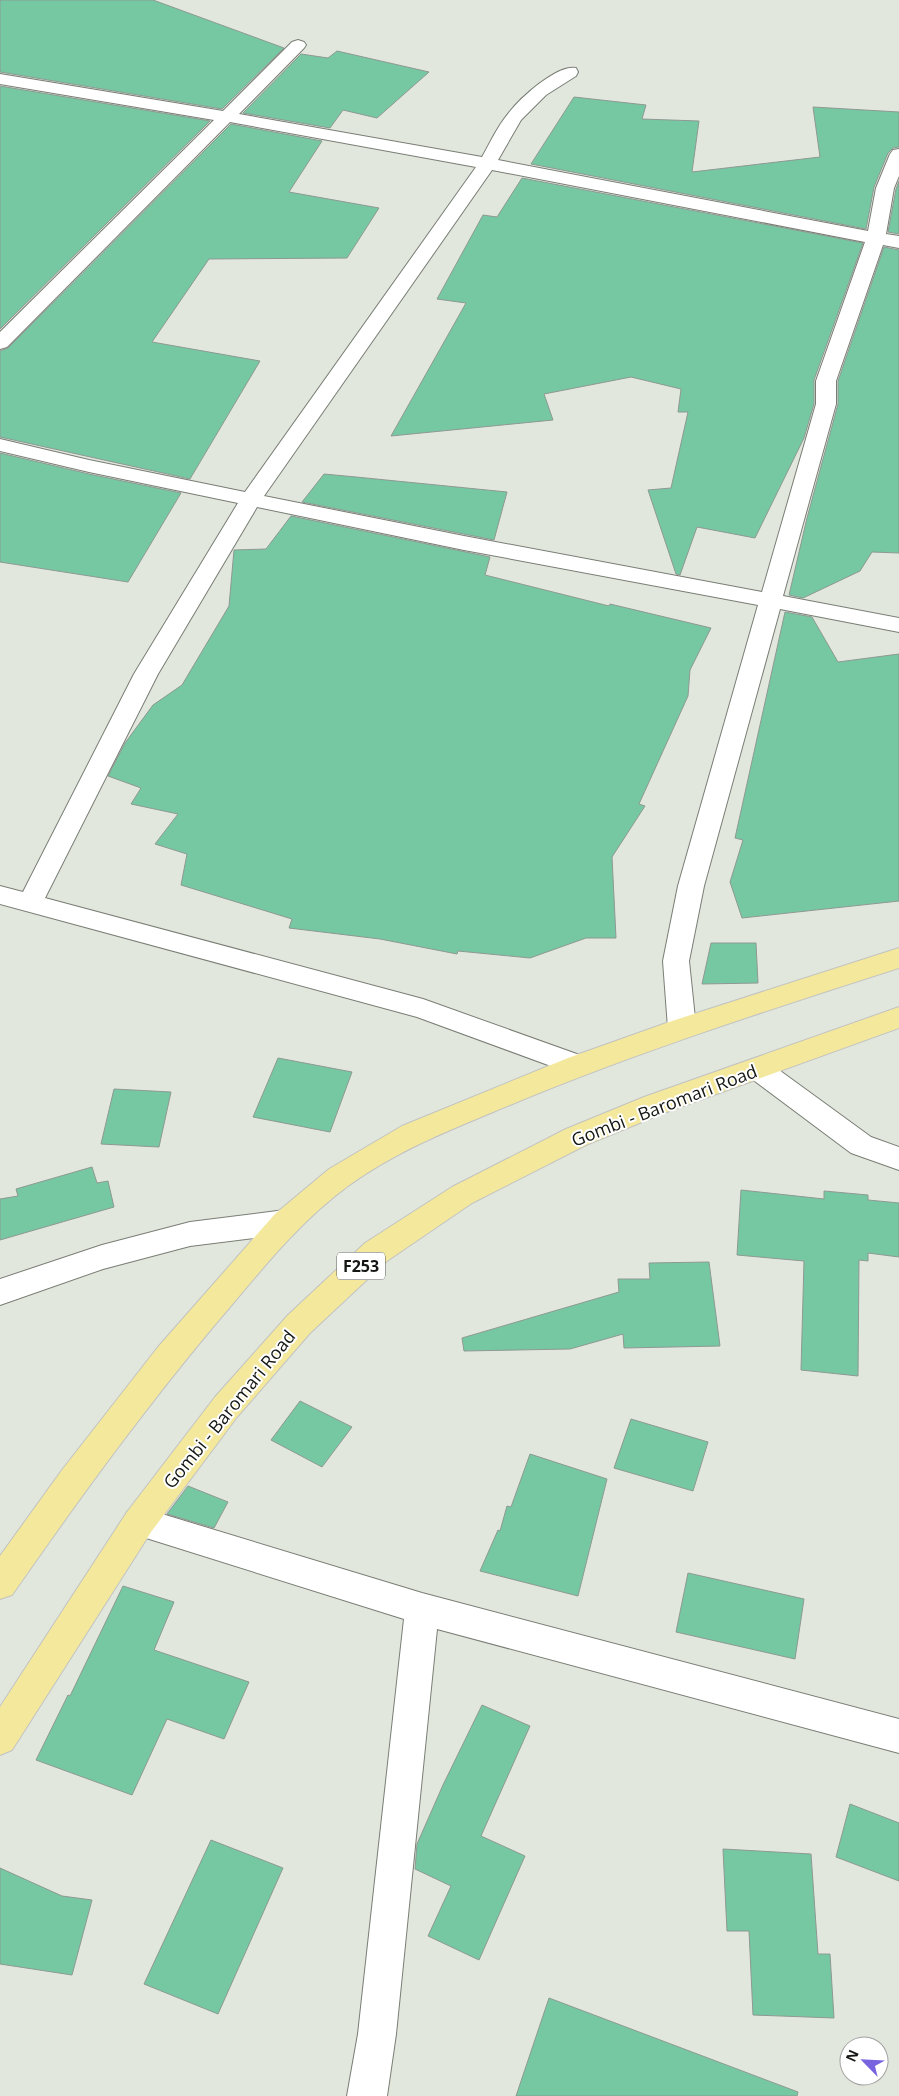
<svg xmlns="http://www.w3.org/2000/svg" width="899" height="2096" viewBox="0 0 899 2096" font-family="'Open Sans',sans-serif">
<rect width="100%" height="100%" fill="#e1e7dd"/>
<!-- building -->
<g fill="#75c8a1" stroke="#8e9993">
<polygon points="0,0 153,0 284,48 222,109 0,72"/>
<polygon points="337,51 429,72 377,118 343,110 330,128 243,113 301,54 328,58"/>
<polygon points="0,86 210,121 0,329"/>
<polygon points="574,97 646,105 642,119 699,121 692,172 820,157 813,107 899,112 899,147 893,148 888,153 874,187 866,229 531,164"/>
<polygon points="231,124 322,141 289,192 379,208 347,258 209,259 152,342 260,361 190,479 0,437 0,351 8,348"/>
<polygon points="522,178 863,243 814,380 814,404 804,438 755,538 697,527 680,575 676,574 648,490 671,488 688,412 678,412 681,389 631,377 544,394 553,420 391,436 466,303 437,299 483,215 497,217"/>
<polygon points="899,181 899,234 888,232 896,189"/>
<polygon points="884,247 899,250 899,553 872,552 860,571 803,598 789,595 807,518 838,404 838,381"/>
<polygon points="0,453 89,474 181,493 128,582 0,562"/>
<polygon points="324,474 356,477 507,492 494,540 302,502"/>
<polygon points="291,516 490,557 485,575 609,606 610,604 711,628 690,670 688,696 639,804 645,806 612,857 616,938 586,938 530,958 458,951 457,954 380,939 289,928 292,919 181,885 187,854 155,844 178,814 131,804 141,788 108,776 125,743 153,705 182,685 229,606 234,550 266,549"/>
<polygon points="785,612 812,617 838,662 899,654 899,901 742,918 730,882 743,840 735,838"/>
<polygon points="711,943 756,943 758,983 702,984"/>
<polygon points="278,1058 352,1072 330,1132 253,1117"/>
<polygon points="114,1089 171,1092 159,1147 101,1144"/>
<polygon points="92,1167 97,1183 108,1181 114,1207 0,1240 0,1199 18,1196 16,1189"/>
<polygon points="741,1190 824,1199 824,1191 868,1195 868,1200 899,1203 899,1257 868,1253 868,1261 859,1260 858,1376 801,1370 804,1261 737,1255"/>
<polygon points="709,1262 720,1346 624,1348 623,1334 570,1349 464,1351 462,1338 619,1292 618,1279 650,1279 649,1263"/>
<polygon points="300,1401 352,1427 322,1467 271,1440"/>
<polygon points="631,1419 708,1442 693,1491 614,1468"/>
<polygon points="530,1454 607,1479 578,1596 480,1571 498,1530 500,1531 507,1506 511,1507"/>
<polygon points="188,1486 228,1502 214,1528 167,1514"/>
<polygon points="688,1573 804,1599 795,1659 676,1632"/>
<polygon points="123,1586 174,1602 154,1650 249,1682 224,1739 167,1719 132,1795 36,1760 68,1695 70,1696"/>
<polygon points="482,1705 530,1726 481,1836 525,1856 479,1960 428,1936 451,1886 415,1869 417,1844 443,1785"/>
<polygon points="850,1804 899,1823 899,1881 836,1857"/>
<polygon points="211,1840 283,1868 218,2014 144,1984"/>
<polygon points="723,1849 811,1854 818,1954 830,1954 834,2018 753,2015 749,1931 727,1931"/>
<polygon points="0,1868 62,1896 92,1900 72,1975 0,1964"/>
<polygon points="549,1998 798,2092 797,2096 516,2096"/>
</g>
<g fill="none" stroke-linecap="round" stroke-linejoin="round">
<!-- street casing -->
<g stroke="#797e75" stroke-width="2">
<g id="street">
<path d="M 298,40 L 304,42 L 306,45 L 304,48 L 239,114 L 482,157 C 490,143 497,127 508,114 C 519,99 557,64 576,68 L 578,72 L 576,76 L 546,95 L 521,120 L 498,160 L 868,231 L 876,188 L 890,154 L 893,150 L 899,149 L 899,176 L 894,188 L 886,234 L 899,236 L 899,248 L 883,245 L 836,381 L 836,404 L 783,596 L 899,618 L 899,632 L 780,609 L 704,886 L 689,961 L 696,1028 L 692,1035 L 682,1038 L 672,1035 L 668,1028 L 663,961 L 678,886 L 758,605 L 464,550 L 257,507 L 158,674 L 45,898 L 423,999 L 588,1058 L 592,1065 L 588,1072 L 578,1076 L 417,1017 L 0,904 L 0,886 L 23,892 L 134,674 L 238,503 L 89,472 L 0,451 L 0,439 L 89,460 L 245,492 L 476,167 L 230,122 L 7,347 L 0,349 L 0,332 L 214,120 L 0,84 L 0,74 L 223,111 L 292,42 ZM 492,170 L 865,242 L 816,381 L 816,404 L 762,592 L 464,536 L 264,496 Z"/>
<polygon points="758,1058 768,1062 871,1137 899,1147 899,1170 851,1153 748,1076 744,1069 748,1062"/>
<polygon points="285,1210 295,1214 300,1222 295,1230 285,1234 190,1246 103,1269 0,1305 0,1279 102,1245 190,1222"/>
<polygon points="139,1507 422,1593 899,1719 899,1753 437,1629 396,2034 387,2096 347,2096 358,2034 404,1619 127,1532 123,1522 127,1512"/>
</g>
</g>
<!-- primary casing -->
<g stroke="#c2c3c2" stroke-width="2">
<g id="primary">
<path d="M 899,948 L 899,968 C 768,1010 637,1052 510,1105 C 455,1128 397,1150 348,1186 C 302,1220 267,1263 230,1307 C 152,1398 81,1496 12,1595 L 0,1599 L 0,1556 L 62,1470 L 158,1347 L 275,1214 L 329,1169 L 402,1126 L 568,1058 L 672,1021 Z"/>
<polygon points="899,1007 899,1028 664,1113 586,1145 472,1203 387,1261 310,1333 237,1417 151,1532 12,1750 0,1755 0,1707 127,1512 215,1397 288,1315 365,1243 452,1187 566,1129 644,1097"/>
</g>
</g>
<!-- street -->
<use href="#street" fill="#fff" fill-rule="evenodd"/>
<!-- primary -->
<use href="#primary" fill="#f4e89c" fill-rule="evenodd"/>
</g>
<g text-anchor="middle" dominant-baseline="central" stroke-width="4" stroke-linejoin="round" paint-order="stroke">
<!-- shield labels -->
<rect fill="#fff" stroke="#5b5d5a" stroke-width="1" x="337" y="1252.5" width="48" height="27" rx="4"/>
<g font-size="16" font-weight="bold" fill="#151713">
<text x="361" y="1266">F253</text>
</g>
<!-- street labels -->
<g font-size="18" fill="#151713" stroke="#fff">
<text transform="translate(664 1105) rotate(-21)">Gombi - Baromari Road</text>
<text transform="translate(229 1409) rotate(-51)">Gombi - Baromari Road</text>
</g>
</g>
<!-- north arrow -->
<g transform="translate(864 2061) rotate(294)"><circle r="24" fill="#ffffff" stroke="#a1a2a1"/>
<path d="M0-4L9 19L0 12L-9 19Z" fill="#7864df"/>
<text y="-8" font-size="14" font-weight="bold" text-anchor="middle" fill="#151713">N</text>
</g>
</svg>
